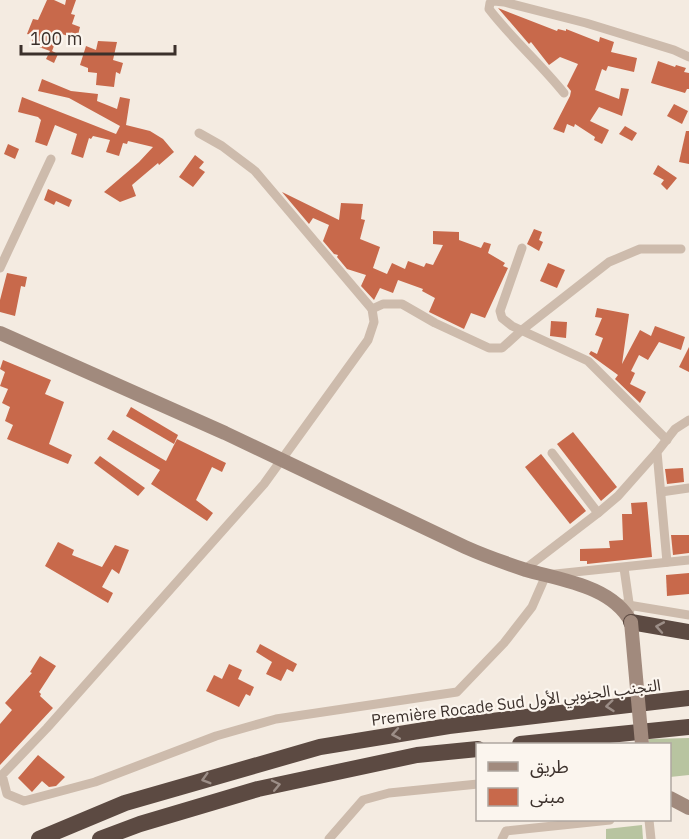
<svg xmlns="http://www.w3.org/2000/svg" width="689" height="839" viewBox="0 0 689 839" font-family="'IBM Plex Sans','Noto Sans Arabic',sans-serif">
<rect width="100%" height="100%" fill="#f4ebe1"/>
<!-- green -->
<g fill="#b8c4a0">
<polygon points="689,738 689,775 670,777 670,744 649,744 649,739"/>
<polygon points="642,825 643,839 606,839 606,829"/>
</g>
<!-- building -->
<g fill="#c8694b">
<polygon points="47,0 54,0 65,5 66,0 76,0 71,14 75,15 72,24 80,27 77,39 59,33 52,51 58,54 54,63 46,59 50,51 31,44 34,36 27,34 33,19 38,20"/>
<polygon points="498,8 557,31 558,29 566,31 566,29 599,42 600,37 614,42 611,52 637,58 634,72 608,66 606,71 602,69 595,90 619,99 621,88 629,89 622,116 599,107 590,121 609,130 602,144 594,140 595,137 575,124 574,127 567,124 564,133 553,129 570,96 571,91 567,86 578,64 560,57 549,65 531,42 529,44"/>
<polygon points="98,41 117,42 113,60 123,63 120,74 116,72 114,87 96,85 97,73 88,72 88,68 80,65 86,46 96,50"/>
<polygon points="658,61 675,67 676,65 686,68 684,72 689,73 689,89 687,89 685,93 651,83"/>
<polygon points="42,79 71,91 98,94 97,101 117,109 120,97 130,99 126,125 150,131 163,139 174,152 159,165 158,163 132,185 136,196 120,202 104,192 139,162 153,147 128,141 127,144 123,143 119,156 106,152 110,140 93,136 91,139 89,138 83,158 71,154 77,134 55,125 47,146 35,142 41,120 38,117 18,112 22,97 116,134 120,126 69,98 38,91"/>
<polygon points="674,104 688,111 682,124 667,116"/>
<polygon points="625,126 637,133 632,141 619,134"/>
<polygon points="686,131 689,131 689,164 679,162"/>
<polygon points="8,144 19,149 15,159 4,154"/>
<polygon points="195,155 204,162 199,168 205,172 193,187 179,177"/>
<polygon points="658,165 677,178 667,190 661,184 664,180 653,174"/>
<polygon points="48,189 72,200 69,207 56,201 54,205 44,200"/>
<polygon points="282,192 339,220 341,203 363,204 361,219 365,220 360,239 380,247 373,268 387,274 392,263 405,269 408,261 424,267 426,263 433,265 443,245 433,244 433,231 459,232 459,240 481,248 484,242 491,244 488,253 505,263 503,266 508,268 485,318 471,313 464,329 429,312 435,298 422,291 423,289 398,280 393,293 380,288 374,300 361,286 366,275 347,269 337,257 338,255 334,254 323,241 329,225 313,218 309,224"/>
<polygon points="534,229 542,232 539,240 543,242 539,251 527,244"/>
<polygon points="548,263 565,270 557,288 540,281"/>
<polygon points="7,273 27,277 25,287 21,286 15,316 0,312 0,300"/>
<polygon points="597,308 629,314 622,364 640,330 651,336 655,326 685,337 681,350 659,342 648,360 639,355 631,371 635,373 630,384 646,392 640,403 615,379 618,375 589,354 591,351 597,354 603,338 595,335 602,318 595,317"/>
<polygon points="551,321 567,322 566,338 550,336"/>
<polygon points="689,347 689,372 679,367"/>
<polygon points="3,360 51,380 45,394 64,402 49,444 72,455 68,464 7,439 13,425 5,421 10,407 2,403 8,389 0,386 5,372 0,369"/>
<polygon points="131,407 178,435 174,444 126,416"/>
<polygon points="113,430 166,461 177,439 226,463 222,472 212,467 196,500 213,513 207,521 151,484 160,470 107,439"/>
<polygon points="573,432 617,487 601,501 557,444"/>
<polygon points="541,454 586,511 570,524 525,467"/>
<polygon points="100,456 145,488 138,496 94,463"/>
<polygon points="683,468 684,482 667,484 665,469"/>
<polygon points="647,502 652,557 587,564 587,561 580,561 580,549 610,548 609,541 623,540 622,514 632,514 631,503"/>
<polygon points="671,535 689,535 689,553 673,555"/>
<polygon points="58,542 74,550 72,555 102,567 115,545 129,550 119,574 112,569 102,587 113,593 108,603 45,566"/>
<polygon points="689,573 689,594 667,596 666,575"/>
<polygon points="260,644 297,664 293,672 287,669 281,681 266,674 272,662 256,652"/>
<polygon points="40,656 56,666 39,692 41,694 40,696 53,708 0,765 0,724 12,710 5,703 32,673 30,672"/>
<polygon points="229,664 242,670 238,679 254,687 250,696 246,694 239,707 206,691 214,675 222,679"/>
<polygon points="38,755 65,777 56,786 49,787 42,781 32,792 18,778"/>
</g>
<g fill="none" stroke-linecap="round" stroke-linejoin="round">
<!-- minor -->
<g stroke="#cdbbac" stroke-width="9">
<path d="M 564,93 C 541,64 512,39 489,9 L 490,3 L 494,1 L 504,2 L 586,23 L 674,50 L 689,57"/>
<polyline points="199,133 222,146 255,171 372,309 374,322 368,340 264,484 47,728 2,775 7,794 24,801 95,782 216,736 276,719 457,692 504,643 532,607 546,575 689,560"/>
<polyline points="522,248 500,311 502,318 512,326 588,361 667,440"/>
<polyline points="0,268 51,159"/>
<polyline points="372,309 383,304 402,304 435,323 489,348 502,348 522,330 609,262 640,249 681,249"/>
<polyline points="552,453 598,513"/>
<polyline points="661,492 689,488"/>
<polyline points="667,562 657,452 675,429 689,420"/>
<polyline points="624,568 630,610"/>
<polyline points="525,569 598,513 618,496 657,452"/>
<polyline points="616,603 689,615"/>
<polyline points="649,820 651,839"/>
<polyline points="329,839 363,800 389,793 478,784"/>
<polyline points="502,839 506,831 610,820"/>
</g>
<!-- secondary -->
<g stroke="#a18a7d" stroke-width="14">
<path d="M 0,333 L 225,433 L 465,547 C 485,556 505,563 526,570 C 561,580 612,586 631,622"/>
<polyline points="670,798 689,808"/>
</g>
<!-- motorway -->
<g stroke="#5c4a42" stroke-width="16">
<polyline points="631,622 689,632"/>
<polyline points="520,744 689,727"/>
<polyline points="39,839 125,803 320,747 449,726 689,698"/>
<polyline points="100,839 140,824 258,789 417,755 478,749"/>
</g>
<!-- secondary-bridge -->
<polyline stroke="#a18a7d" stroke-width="14" points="631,622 642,744"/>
</g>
<!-- one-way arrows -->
<defs><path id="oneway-chevron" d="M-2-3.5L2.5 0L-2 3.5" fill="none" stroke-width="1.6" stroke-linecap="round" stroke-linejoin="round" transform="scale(1.5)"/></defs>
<g stroke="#9c8e87">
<use href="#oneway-chevron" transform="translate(660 627) rotate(-170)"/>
<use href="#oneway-chevron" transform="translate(610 706) rotate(174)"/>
<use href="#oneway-chevron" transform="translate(396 734) rotate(170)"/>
<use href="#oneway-chevron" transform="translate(206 779) rotate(164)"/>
<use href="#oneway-chevron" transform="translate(276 785) rotate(-12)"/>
</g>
<g text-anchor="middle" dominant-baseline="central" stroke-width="4.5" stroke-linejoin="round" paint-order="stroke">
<!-- street labels -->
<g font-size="16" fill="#3b302b" stroke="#fbf5ee">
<text transform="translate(516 702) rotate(-7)">Première Rocade Sud التجنب الجنوبي الأول</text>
</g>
</g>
<!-- legend -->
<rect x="476" y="743" width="195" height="78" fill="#fbf5ee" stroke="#aea6a0" stroke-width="1.5"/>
<rect x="488" y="762" width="30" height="9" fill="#a18a7d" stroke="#aea6a0" stroke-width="1.5"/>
<text x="530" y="773" font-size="18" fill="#3b302b">طريق</text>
<rect x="488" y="788" width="30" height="18" fill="#c8694b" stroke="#aea6a0" stroke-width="1.5"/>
<text x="530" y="803" font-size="18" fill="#3b302b">مبنى</text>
<!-- scale -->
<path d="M21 45v9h154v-9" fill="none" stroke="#3b302b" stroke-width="3"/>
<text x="30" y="45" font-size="18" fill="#3b302b" stroke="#fbf5ee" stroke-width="4.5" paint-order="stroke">100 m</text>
</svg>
